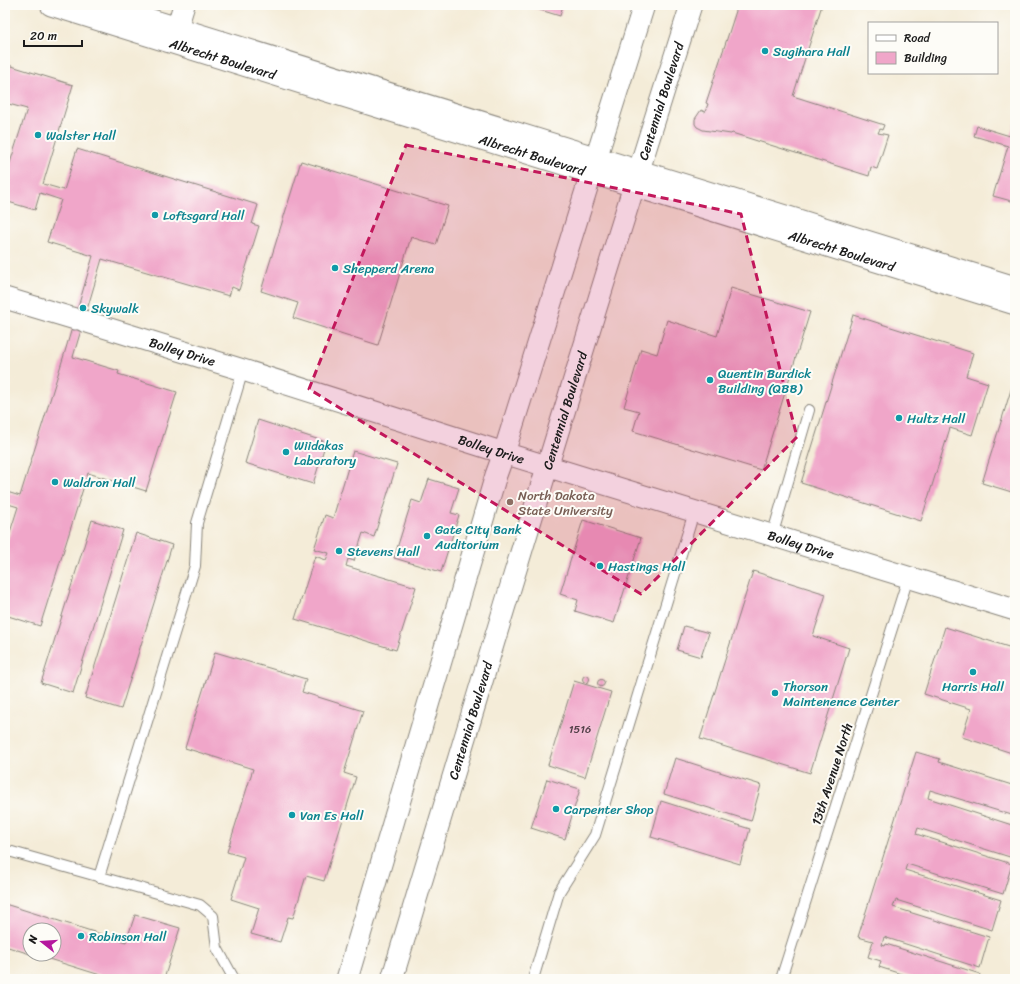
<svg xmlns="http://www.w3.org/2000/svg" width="1020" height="984" viewBox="0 0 1020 984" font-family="Sriracha,sans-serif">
<rect width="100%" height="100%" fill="#fdfcf7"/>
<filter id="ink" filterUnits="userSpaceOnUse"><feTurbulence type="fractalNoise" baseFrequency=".025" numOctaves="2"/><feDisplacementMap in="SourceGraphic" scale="8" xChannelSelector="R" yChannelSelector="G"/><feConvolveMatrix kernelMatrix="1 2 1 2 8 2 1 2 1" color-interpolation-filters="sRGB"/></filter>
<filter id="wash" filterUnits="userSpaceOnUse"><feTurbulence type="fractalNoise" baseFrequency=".012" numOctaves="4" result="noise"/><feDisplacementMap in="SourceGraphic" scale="16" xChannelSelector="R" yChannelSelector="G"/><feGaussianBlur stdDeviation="0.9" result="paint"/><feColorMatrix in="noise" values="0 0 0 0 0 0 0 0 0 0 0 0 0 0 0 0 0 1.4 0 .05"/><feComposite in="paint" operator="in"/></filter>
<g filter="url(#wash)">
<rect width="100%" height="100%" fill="#f4ecd8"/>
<g id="blocks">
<!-- building -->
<g fill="#f0a6c9">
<polygon points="524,5 563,5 560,16"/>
<polygon points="738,5 822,5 793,96 884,125 882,130 880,129 878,133 888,135 877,169 871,167 869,176 732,133 731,134 703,130 697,127 695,124 695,119 701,110 705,112 708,104 706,103"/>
<polygon points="5,64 73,85 43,184 64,190 77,149 258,205 252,224 259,226 239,290 232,287 229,296 102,259 73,357 119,371 118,374 177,392 146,491 88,473 40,626 5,615 5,548 18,507 5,503 5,497 7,492 20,496 64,355 93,256 47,242 61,200 40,193 35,210 5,201 5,161 10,163 27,109 5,103"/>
<polygon points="1015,122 1015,202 993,196 1008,146 974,136 977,126 1010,136"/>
<polygon points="301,161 448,206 436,245 411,237 378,345 293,318 298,303 261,291"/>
<polygon points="731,288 810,312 761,470 633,431 639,411 624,407 641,349 657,354 667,320 717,336"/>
<polygon points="853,315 973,353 966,376 988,383 972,435 950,428 921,521 801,483"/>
<polygon points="1015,377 1015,493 982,483"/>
<polygon points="258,420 326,442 313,484 245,463"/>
<polygon points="353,451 397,464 374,537 363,533 354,561 348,559 346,566 416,587 396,650 295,619 315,556 326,560 329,553 314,549 325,515 333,518"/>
<polygon points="429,479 459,488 451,513 459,515 441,572 394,558 412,500 421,503"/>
<polygon points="92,520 123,530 73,693 41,683"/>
<polygon points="583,520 641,538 614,623 575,611 578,600 560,594"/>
<polygon points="136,533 172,545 121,709 85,698"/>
<polygon points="753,571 826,594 813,636 849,648 810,773 700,739"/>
<polygon points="684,626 709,633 701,657 677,650"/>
<polygon points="945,627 1015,649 1015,754 962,737 971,709 924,694"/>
<polygon points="215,652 306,679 302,692 363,711 344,773 356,777 324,881 306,876 293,918 288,917 280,942 251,934 259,908 231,899 244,857 227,852 253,769 185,748"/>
<circle cx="586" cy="679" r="3.5"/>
<circle cx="601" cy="683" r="3.5"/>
<polygon points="574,681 611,692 585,777 548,765"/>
<polygon points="916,752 940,759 939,762 1015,786 1015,816 930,790 928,798 1015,826 1015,852 1013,858 918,828 916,834 1012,864 1003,894 907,864 905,870 1001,900 992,930 896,900 893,907 989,937 980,968 884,937 882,945 885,946 886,944 980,974 978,979 917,979 879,967 881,961 868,957 873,941 858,937"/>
<polygon points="675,758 761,785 751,821 664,794"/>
<polygon points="547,779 580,789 565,839 531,828"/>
<polygon points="661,801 750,829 740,864 651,837"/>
<polygon points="5,904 126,942 135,915 180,928 164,979 113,979 33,954 54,954 54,930 30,930 30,954 5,946"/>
</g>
</g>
</g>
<g filter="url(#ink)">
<use href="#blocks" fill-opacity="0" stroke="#88847a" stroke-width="1"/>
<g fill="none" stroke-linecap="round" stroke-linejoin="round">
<!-- service casing -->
<g stroke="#88847a" stroke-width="12">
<g id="service">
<polyline points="772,536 809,410"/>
<polyline points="5,850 200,905 213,916 217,948 234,979"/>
<polyline points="99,877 195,566 197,523 243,370"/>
<polyline points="533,979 559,892 595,835 694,512"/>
<polyline points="781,979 908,578"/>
</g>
</g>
<!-- minor casing -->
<g stroke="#88847a" stroke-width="23">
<g id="minor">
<path id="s1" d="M 51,5 L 401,114 L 1015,304"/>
<polyline points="103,5 1015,287"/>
<polyline points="173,41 184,5"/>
<polyline points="5,298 75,319"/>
<path id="s2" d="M 84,321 L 243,370 L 504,453 L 1015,610"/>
<polyline points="347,979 496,475 504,453 644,5"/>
<path id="s3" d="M 392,979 C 490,654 588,329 691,5"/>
</g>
</g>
<!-- service -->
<use href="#service" stroke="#fff" stroke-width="10"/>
<!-- minor -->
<use href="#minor" stroke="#fff" stroke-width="21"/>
</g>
</g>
<!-- marked area -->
<path fill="#c2185b" fill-opacity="0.2" stroke="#c2185b" stroke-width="3" stroke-dasharray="8 5" stroke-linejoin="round" d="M 406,145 L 741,214 L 797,437 L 641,594 L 309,389 Z"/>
<!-- markers -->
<g fill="#0f9aa8" stroke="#fdfcf7" stroke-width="1.5">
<circle cx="765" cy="51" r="4"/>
<circle cx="38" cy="135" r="4"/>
<circle cx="155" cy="215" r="4"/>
<circle cx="335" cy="268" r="4"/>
<circle cx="83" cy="308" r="4"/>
<circle cx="710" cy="380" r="4"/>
<circle cx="899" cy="418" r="4"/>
<circle cx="286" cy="452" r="4"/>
<circle cx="55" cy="482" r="4"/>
<circle cx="427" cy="536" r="4"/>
<circle cx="339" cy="551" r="4"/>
<circle cx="600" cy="566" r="4"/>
<circle cx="973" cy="672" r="4"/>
<circle cx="775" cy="693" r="4"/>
<circle cx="556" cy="809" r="4"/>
<circle cx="292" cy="815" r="4"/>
<circle cx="81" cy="936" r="4"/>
</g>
<circle fill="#8d6e63" stroke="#fdfcf7" stroke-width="1.5" cx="510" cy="502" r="4"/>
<g text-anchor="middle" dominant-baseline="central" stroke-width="4" stroke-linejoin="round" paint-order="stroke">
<!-- number labels -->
<g font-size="11" fill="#513e47">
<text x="580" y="729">1516</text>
</g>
<!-- culture labels -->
<g font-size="13" fill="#0d838f" stroke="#fdfcf7" text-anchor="start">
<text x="773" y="51">Sugihara Hall</text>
<text x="46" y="135">Walster Hall</text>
<text x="163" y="215">Loftsgard Hall</text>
<text x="343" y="268">Shepperd Arena</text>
<text x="91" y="308">Skywalk</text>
<text x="718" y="373">Quentin Burdick<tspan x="718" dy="15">Building (QBB)</tspan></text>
<text x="907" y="418">Hultz Hall</text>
<text x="294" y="445">Wiidakas<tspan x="294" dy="15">Laboratory</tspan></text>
<text x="63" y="482">Waldron Hall</text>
<text x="435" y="529">Gate City Bank<tspan x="435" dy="15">Auditorium</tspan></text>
<text x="347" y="551">Stevens Hall</text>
<text x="608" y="566">Hastings Hall</text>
<text x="783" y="686">Thorson<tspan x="783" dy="15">Maintenence Center</tspan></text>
<text x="973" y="686" text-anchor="middle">Harris Hall</text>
<text x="564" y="809">Carpenter Shop</text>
<text x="300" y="815">Van Es Hall</text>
<text x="89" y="936">Robinson Hall</text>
</g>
<!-- street labels -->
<g font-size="13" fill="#1c1c1c" stroke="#fdfcf7">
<text stroke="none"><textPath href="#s1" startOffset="180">Albrecht Boulevard</textPath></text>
<text stroke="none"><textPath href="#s3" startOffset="918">Centennial Boulevard</textPath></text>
<text stroke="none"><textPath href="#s1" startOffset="504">Albrecht Boulevard</textPath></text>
<text stroke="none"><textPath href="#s1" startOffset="828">Albrecht Boulevard</textPath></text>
<text stroke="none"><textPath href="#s2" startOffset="103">Bolley Drive</textPath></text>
<text stroke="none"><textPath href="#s3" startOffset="594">Centennial Boulevard</textPath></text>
<text stroke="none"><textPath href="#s2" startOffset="427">Bolley Drive</textPath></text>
<text stroke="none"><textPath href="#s2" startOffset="751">Bolley Drive</textPath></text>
<text stroke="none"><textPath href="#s3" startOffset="270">Centennial Boulevard</textPath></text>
<text transform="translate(832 774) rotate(-72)">13th Avenue North</text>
</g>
<!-- education labels -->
<g font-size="13" fill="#785e54" stroke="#fdfcf7" text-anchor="start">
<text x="518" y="495">North Dakota<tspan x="518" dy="15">State University</tspan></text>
</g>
</g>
<!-- margin -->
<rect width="1020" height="984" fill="none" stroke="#fdfcf7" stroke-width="20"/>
<!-- legend -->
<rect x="868" y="22" width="130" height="52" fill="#fdfcf7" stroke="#a3a29f"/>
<rect x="876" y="35" width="20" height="6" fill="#ffffff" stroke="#a3a29f"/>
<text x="904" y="42" font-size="12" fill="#1c1c1c">Road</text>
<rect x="876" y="52" width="20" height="12" fill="#f0a6c9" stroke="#a3a29f"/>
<text x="904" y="62" font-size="12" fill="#1c1c1c">Building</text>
<!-- north arrow -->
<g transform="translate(42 942) rotate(287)"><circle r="19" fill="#fdfcf7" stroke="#a3a29f"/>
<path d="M0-3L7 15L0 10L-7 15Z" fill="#b5179e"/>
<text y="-6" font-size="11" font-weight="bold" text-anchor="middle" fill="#1c1c1c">N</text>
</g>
<!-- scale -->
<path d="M24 40v6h58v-6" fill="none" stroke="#1c1c1c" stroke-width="2"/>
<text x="30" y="40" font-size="12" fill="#1c1c1c" stroke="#fdfcf7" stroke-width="3" paint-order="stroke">20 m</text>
</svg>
